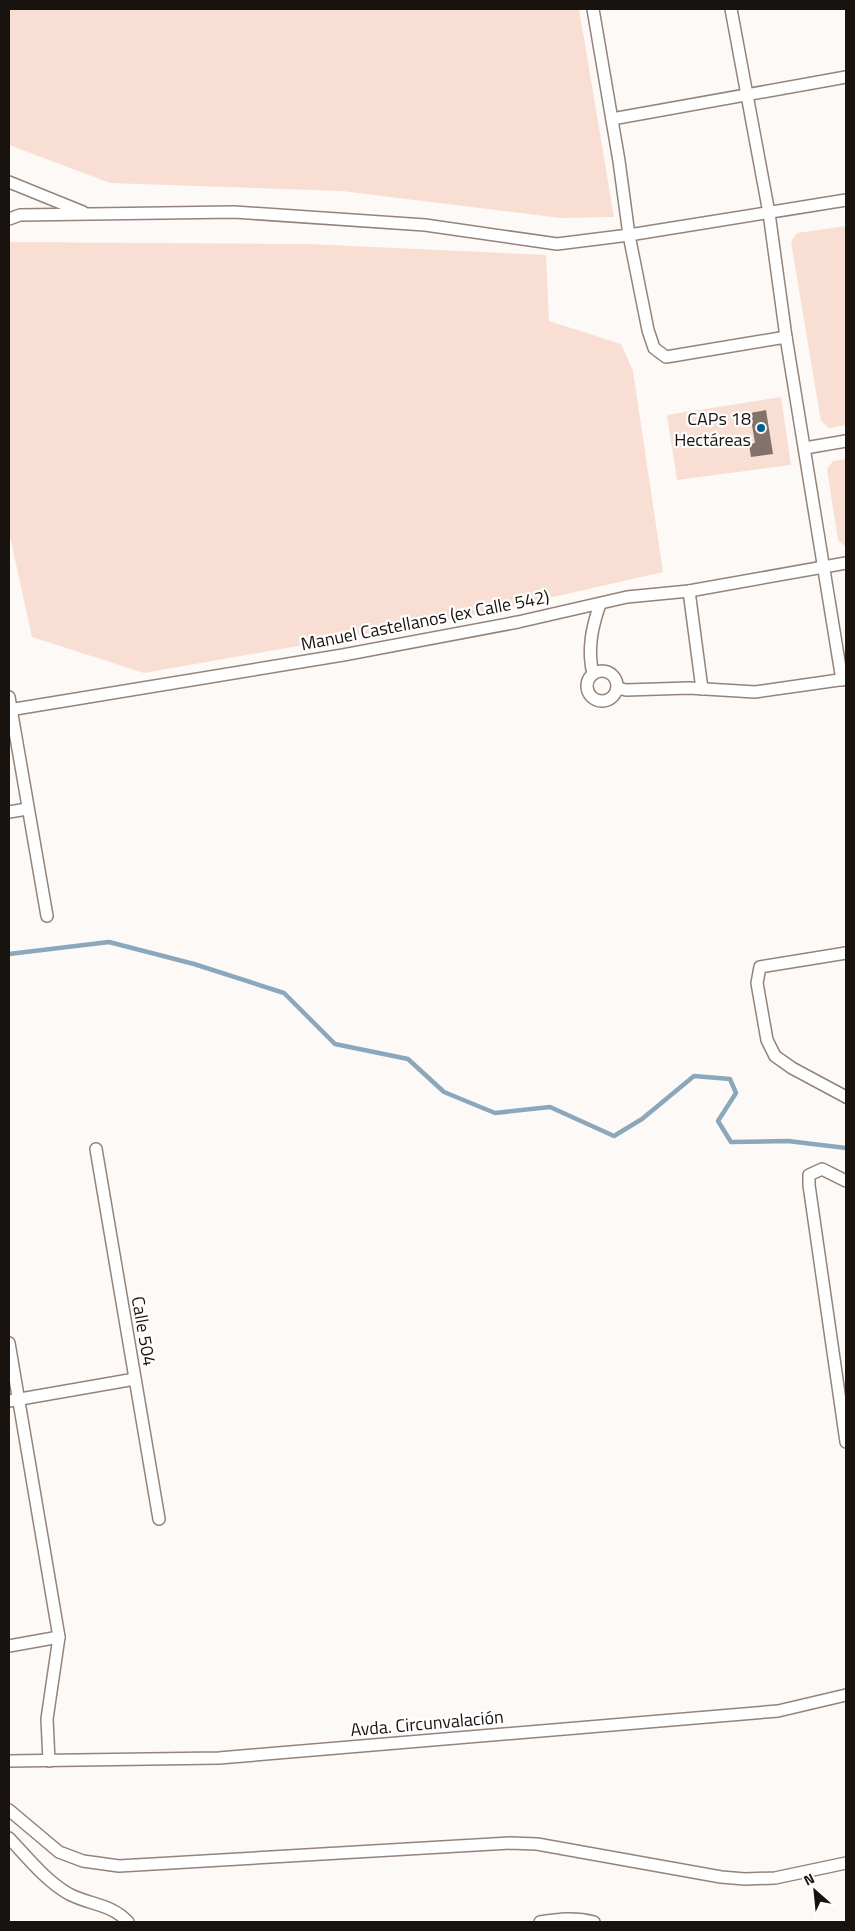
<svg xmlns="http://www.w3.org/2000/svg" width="855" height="1931" viewBox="0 0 855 1931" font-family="'Titillium Web',sans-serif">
<rect width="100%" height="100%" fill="#fdf9f7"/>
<!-- green -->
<g fill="#f9ded3">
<polygon points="9,9 579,9 614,217 561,218 342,191 110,183 9,145"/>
<polygon points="846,226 846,425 829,428 821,421 791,242 797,233"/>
<polygon points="9,242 308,244 546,255 549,321 621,344 633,371 663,572 474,615 144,673 32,637 9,532"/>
<polygon points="781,397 791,465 677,480 667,415"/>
<polygon points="846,459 846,547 838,540 827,469 833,461"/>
</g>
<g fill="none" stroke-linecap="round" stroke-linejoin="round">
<!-- stream -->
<polyline stroke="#8ba7bc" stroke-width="4.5" points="9,954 109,942 194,964 284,993 335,1044 408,1059 444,1092 495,1113 550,1107 614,1136 642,1119 694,1076 730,1079 736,1093 718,1121 731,1142 788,1141 846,1148"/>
</g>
<!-- building -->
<polygon fill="#82726b" points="766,410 773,454 751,457 749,444 755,443 750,413"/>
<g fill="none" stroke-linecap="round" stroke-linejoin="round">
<!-- minor casing -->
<g stroke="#93837c" stroke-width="14">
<g id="minor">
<polyline points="593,9 619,161 629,235 648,330 654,348 666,357 786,337"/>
<polyline points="731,9 769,213 786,337 842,680"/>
<polyline points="612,119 846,77"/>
<polyline points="9,182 83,212"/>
<polyline points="9,219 20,215 234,212 425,225 557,244 629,235 846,200"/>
<polyline points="805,448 846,441"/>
<polyline points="689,591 702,689"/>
<circle cx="602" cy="686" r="15"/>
<path d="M 593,674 C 587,650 592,627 600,604"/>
<polyline points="618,688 626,690 689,688 755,692 846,679"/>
<polyline points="9,697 47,916"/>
<polyline points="9,710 343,655 518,622 627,597 689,591 846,563"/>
<polyline points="9,812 27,809"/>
<polyline points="846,953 760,967 757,983 767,1040 775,1056 792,1068 846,1097"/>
<polyline points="96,1149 159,1519"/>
<polyline points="846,1181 822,1169 809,1175 809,1185 846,1442"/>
<polyline points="9,1343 59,1637 47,1719 49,1761"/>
<polyline points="9,1401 135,1379"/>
<polyline points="9,1646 59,1637"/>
<polyline points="9,1761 219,1758 778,1711 846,1695"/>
<polyline points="9,1810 59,1852 83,1861 119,1866 510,1843 537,1844 721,1877 745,1879 775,1878 846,1863"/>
<path d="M 9,1838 C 27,1857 46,1881 69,1894 C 90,1905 112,1904 128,1922"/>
<path d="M 540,1922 C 559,1919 575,1917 594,1922"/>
</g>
</g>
<!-- minor -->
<use href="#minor" stroke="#fff" stroke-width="11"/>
</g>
<!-- markers -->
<circle fill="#005f8f" stroke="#fff" stroke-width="2" cx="761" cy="428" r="5"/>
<g text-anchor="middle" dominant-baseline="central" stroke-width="4.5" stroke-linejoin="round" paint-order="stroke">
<!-- poi labels -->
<g font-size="18" fill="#191310" stroke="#fff" text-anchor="end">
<text x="751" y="418">CAPs 18<tspan x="751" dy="21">Hectáreas</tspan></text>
</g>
<!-- street labels -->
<g font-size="18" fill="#191310" stroke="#fff">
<text transform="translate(425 620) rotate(-11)">Manuel Castellanos (ex Calle 542)</text>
<text transform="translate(144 1331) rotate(80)">Calle 504</text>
<text transform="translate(427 1723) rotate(-5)">Avda. Circunvalación</text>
</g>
</g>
<!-- border -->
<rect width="855" height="1931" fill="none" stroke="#191310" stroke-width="20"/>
<!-- north arrow -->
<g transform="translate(815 1891) rotate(333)" stroke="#ffffff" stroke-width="4" paint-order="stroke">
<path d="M0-4L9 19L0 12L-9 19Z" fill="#191310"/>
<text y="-8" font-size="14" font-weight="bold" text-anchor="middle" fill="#191310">N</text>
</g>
</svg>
